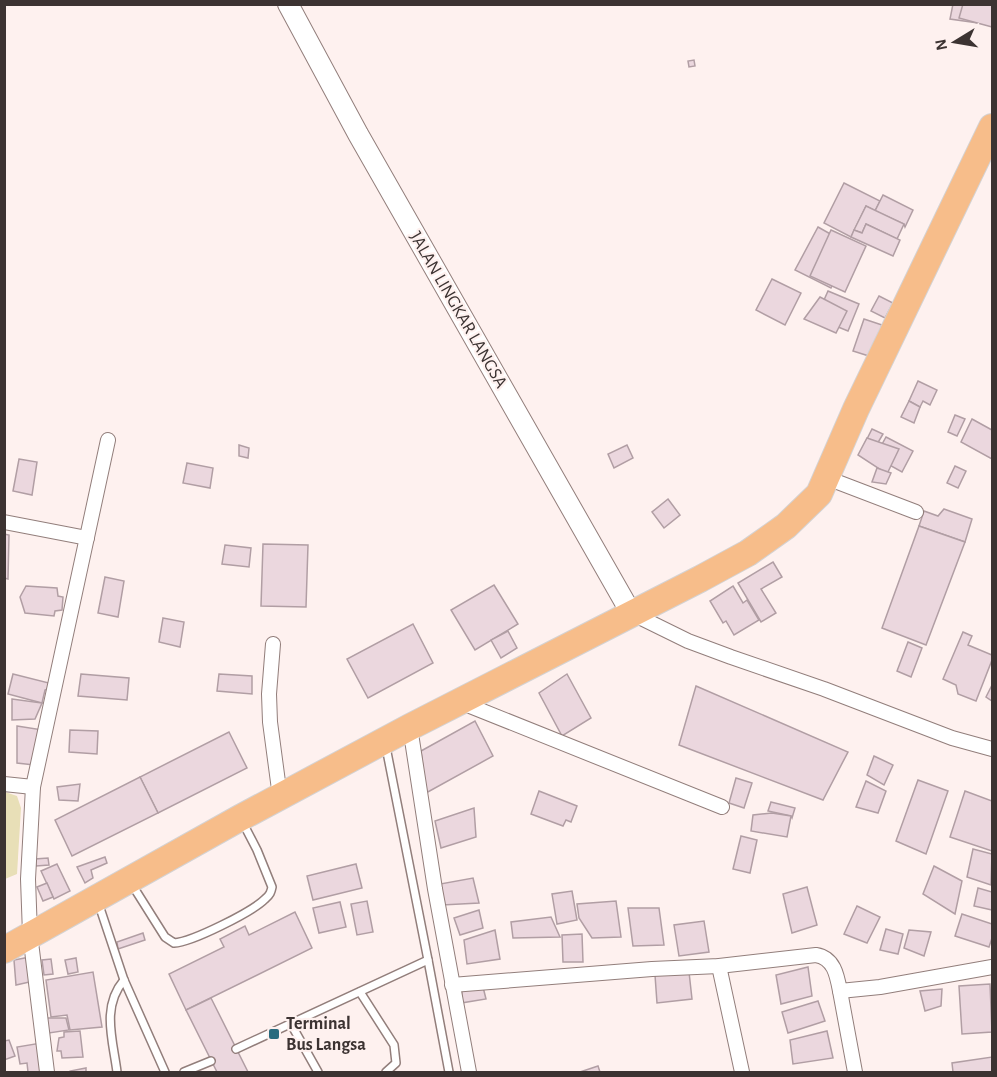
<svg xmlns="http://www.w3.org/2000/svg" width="997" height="1077" viewBox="0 0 997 1077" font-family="'Alegreya Sans',sans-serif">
<rect width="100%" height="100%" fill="#fef1ef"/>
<!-- green -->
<polygon fill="#e8dfb7" points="5,792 17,796 21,808 17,874 5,879"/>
<!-- building -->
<g fill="#ebd7de" stroke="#b19ea4" stroke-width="1.5">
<polygon points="953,4 992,4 992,25 950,19"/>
<polygon points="963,4 992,4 992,27 959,18"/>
<polygon points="694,60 695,66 689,67 688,61"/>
<polygon points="844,183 880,201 875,211 866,206 851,237 824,223"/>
<polygon points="883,195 913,210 905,227 904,224 875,211"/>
<polygon points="866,206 904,224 897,239 866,224 862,233 854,230"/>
<polygon points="866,224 900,240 893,256 851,237 854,230 862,233"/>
<polygon points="818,227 850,245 831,288 795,270"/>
<polygon points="831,230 866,246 845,292 810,276"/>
<polygon points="772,279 801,293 785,325 756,310"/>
<polygon points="828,291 859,304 848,331 816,318"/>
<polygon points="879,296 893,303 885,318 871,311"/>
<polygon points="820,297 847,311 836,333 804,319"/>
<polygon points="864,319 882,325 872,357 853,351"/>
<polygon points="918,381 937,390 930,405 923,401 920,407 909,401"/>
<polygon points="909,401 920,407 914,423 901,417"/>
<polygon points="955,415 965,419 957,436 948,432"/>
<polygon points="972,419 992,430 992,459 961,442"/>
<polygon points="872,429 883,434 876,446 866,441"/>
<polygon points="886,437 913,451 902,472 875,457"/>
<polygon points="867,438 899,449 887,474 858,455"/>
<polygon points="239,445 249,448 248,458 239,456"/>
<polygon points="627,445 633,458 614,468 608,454"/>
<polygon points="19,459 37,462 32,495 13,491"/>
<polygon points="187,463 213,468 210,488 183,483"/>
<polygon points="955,466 966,471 958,488 947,483"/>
<polygon points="877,468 891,473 886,484 872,482"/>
<polygon points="668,499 680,515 664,528 652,512"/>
<polygon points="944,509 972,519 965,542 919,526 924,511 938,516"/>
<polygon points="919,526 965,542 926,645 882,628"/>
<polygon points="4,534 9,535 8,579 4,578"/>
<polygon points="263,544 308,545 306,607 261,606"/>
<polygon points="225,545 251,548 249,567 222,564"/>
<polygon points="773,562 782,577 761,589 776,613 761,622 738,583"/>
<polygon points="105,577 124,581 118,617 98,613"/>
<polygon points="494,585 518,624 475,650 451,610"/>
<polygon points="26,586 57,588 58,596 63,597 62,610 55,611 54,616 25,613 20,597"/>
<polygon points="733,586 743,603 747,600 759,620 734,635 726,621 723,623 710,601"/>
<polygon points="163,618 184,622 180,647 159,642"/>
<polygon points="413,624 433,663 368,698 347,659"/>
<polygon points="508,631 517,648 501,658 491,640"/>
<polygon points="963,632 972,636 968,645 992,655 992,660 976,701 958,694 956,685 943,679"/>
<polygon points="908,642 922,648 911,677 897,671"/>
<polygon points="13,674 49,683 50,688 45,690 42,703 8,694"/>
<polygon points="81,674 129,678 127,700 78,696"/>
<polygon points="219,674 252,676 252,694 217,691"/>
<polygon points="567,674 591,718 562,736 539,693"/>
<polygon points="992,685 992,701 986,697"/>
<polygon points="696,686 848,752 823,800 679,745"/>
<polygon points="12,699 42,703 35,719 12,720"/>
<polygon points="475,721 493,756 426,793 421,751"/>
<polygon points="17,726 43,730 39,744 35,745 34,765 17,763"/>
<polygon points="70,730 98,731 97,754 69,752"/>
<polygon points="229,732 247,768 158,813 140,777"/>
<polygon points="874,756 893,765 884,785 867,775"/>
<polygon points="140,777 158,813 72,856 55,820"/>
<polygon points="736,778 752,783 744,808 729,803"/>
<polygon points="918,780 948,791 926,854 896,841"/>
<polygon points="866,781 886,791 878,813 856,807"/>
<polygon points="80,784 78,801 59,800 57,787"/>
<polygon points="539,791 577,806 571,822 566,820 563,826 531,814"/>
<polygon points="965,791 992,801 992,851 950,837"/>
<polygon points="771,802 795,808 792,818 791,816 768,811"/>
<polygon points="474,808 476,837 441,848 435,821"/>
<polygon points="772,813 791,816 787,837 751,831 753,815"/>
<polygon points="741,836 757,840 750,873 733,869"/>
<polygon points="973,849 992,854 991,885 967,877"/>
<polygon points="105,857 107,863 91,870 93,878 85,883 77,867"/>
<polygon points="48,858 49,865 36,866 35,859"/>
<polygon points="57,864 70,891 54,899 41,871"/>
<polygon points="356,864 362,888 313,900 307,876"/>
<polygon points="934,866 962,881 955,914 923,894"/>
<polygon points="473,878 479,903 442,905 440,884"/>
<polygon points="47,883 53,897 43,901 37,887"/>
<polygon points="807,887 817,925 792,933 783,894"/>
<polygon points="978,888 992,892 992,910 974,906"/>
<polygon points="572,891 577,920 557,924 552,894"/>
<polygon points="367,901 373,932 357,935 351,904"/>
<polygon points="616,901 621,937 592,938 579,918 577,904"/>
<polygon points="340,902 346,927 319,933 313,908"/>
<polygon points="857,906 880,917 867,943 844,934"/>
<polygon points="628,908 659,908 664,945 633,946"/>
<polygon points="479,910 483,928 460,935 454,918"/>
<polygon points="295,912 312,948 186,1010 169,974 224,947 220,939 245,926 249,935"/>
<polygon points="962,914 992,924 992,938 989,947 955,936"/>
<polygon points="551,917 560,937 513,938 511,922"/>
<polygon points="704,921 709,952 679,956 674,925"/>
<polygon points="886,929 903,934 898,954 880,950"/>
<polygon points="495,930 500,959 467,964 464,940"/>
<polygon points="909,930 931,932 924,956 904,948"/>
<polygon points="143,933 145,940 118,949 117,942"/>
<polygon points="582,934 583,962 563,962 562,935"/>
<polygon points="30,957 34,981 16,985 14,960"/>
<polygon points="76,958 78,972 68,974 65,960"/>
<polygon points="51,959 53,974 44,975 42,960"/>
<polygon points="808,967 812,996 781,1004 776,975"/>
<polygon points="93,972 102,1027 70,1030 67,1015 51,1017 46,980"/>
<polygon points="689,972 692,999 657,1003 655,975"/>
<polygon points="990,984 992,1032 962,1034 959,986"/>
<polygon points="483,987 486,999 461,1003 462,990"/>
<polygon points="942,989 941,1006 925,1011 920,991"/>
<polygon points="211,998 248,1072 217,1072 186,1010"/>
<polygon points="818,1001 825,1021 788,1033 782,1012"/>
<polygon points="48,1018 66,1018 69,1030 49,1033 46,1020"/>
<polygon points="80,1031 83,1057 62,1058 61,1051 57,1051 59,1038 64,1037 64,1032"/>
<polygon points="827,1031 833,1058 793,1064 790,1040"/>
<polygon points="9,1040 15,1056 4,1060 4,1041"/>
<polygon points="41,1043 45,1072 28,1072 27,1063 20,1064 17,1047"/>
<polygon points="992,1057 992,1072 953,1072 952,1063"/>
<polygon points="598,1066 600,1072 580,1072"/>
<polygon points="86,1068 86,1072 70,1072 70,1071"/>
</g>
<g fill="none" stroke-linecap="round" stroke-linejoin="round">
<!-- lane casing -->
<g stroke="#927e7b" stroke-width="10">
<g id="lane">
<path d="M 131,883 L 165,937 L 174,943 C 192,942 252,912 265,899 C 270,895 271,892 272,887 L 257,850 L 243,823"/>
<polyline points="98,902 124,980 165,1072"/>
<polyline points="428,960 449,1072"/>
<polyline points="360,992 394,1045 396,1063 386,1072"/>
<polyline points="291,1024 318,1072"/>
<polyline points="236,1049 428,960 386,747"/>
<path d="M 117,1072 C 113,1040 101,1007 124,980"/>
<polyline points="184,1072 211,1061"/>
</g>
</g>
<!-- street casing -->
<g stroke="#927e7b" stroke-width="16">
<g id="street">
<polyline points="827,478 916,512"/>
<polyline points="4,522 87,538"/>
<polyline points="631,613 688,641 731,657 824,689 952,738 992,749"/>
<polyline points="273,644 269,694 270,722 280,797"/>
<polyline points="460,702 722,807"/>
<polyline points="410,727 435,889 469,1072"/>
<polyline points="4,784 33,787"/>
<polyline points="719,966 742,1072"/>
<path d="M 452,985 L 652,969 L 719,966 L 816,955 C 834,958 837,975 840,991 L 880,987 L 992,967"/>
<polyline points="840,991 855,1072"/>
<polyline points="47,1072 30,934 28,879 33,787 108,440"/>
</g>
</g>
<!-- secondary casing -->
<g stroke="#927e7b" stroke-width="22">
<polyline id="secondary" points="288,4 358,134 631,613"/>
</g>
<!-- highway casing -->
<g stroke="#d4d2d2" stroke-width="28">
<polyline id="highway" points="4,950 240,818 410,727 700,579 748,553 786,526 819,494 856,409 992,127"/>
</g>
<!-- lane -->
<use href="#lane" stroke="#fff" stroke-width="7"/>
<!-- street -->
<use href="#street" stroke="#fff" stroke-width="14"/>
<!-- secondary -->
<use href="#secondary" stroke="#fff" stroke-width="20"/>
<!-- highway -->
<use href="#highway" stroke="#f7bd8a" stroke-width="26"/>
</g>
<!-- markers -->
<rect fill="#296b7e" stroke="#fef1ef" stroke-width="2" x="268" y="1028" width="12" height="12" rx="3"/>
<g text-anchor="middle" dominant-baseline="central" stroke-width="4.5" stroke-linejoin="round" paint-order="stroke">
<!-- street labels -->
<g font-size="18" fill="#3c3332" stroke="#fef1ef">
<text transform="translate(458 310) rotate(60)">JALAN LINGKAR LANGSA</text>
</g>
<!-- poi labels -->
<g font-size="18" font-weight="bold" fill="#3c3332" stroke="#fef1ef" text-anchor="start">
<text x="286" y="1024">Terminal<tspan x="286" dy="21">Bus Langsa</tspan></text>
</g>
</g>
<!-- border -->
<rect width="997" height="1077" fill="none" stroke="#3c3332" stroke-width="12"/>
<!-- north arrow -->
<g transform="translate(955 42) rotate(259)" stroke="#fef1ef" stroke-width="4.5" paint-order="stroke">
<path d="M0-4.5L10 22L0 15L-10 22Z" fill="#3c3332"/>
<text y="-9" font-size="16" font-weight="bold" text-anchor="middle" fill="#3c3332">N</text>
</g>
</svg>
